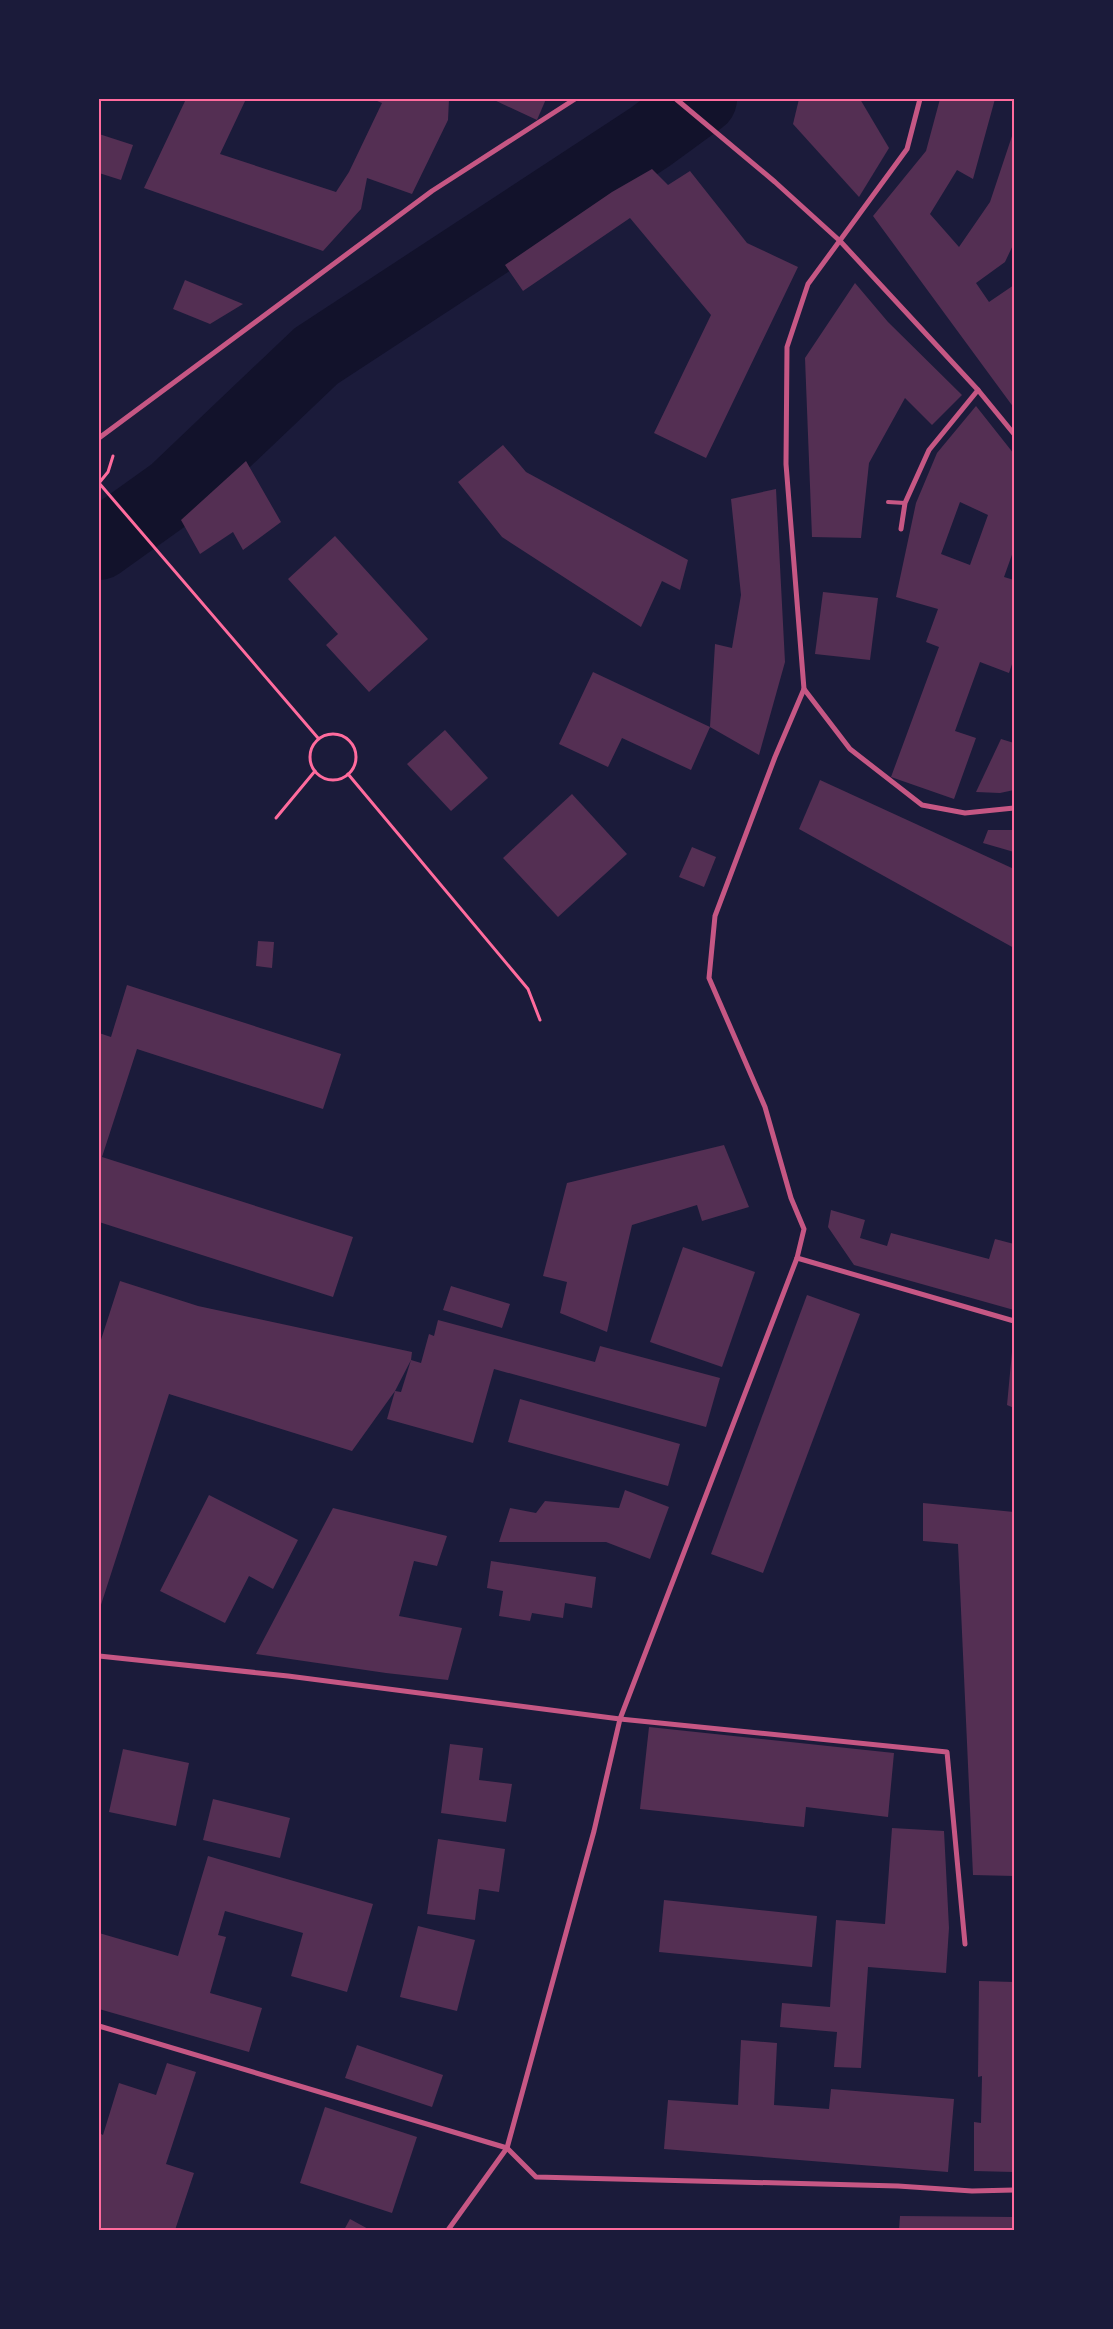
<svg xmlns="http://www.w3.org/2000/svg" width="1113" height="2329" viewBox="0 0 1113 2329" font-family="'Playfair Display',serif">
<rect width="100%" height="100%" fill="#1b1b3a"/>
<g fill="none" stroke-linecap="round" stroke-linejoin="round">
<!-- river -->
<polyline stroke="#12122b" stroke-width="70" points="99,545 173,492 316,356 650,137 702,99"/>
</g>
<!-- building -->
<g fill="#542f53" fill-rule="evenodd">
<polygon points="186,99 246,99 220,154 336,192 349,172 382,103 372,99 449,99 448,120 412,194 367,178 361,209 323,251 144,188"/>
<polygon points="492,99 546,99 537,120"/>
<polygon points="799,99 860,99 889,148 859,197 793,124"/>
<polygon points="940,99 995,99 973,179 957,170 930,214 959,247 990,202 1014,130 1014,243 1005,262 976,283 989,302 1014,285 1014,408 873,216 926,151"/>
<polygon points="99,134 133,145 121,180 99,173"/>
<polygon points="652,169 668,185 690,171 747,243 798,267 706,458 654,433 711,315 630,218 523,291 505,265 612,192"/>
<polygon points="185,280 243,304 210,324 173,309"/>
<polygon points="855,283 888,322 962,395 932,425 905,398 869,463 861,538 812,537 805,358"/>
<path d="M 976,406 L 1014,454 L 1014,549 L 1004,577 L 1014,580 L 1014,658 L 1009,673 L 980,662 L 955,731 L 976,738 L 954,799 L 891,777 L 939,647 L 926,642 L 938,609 L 896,597 L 916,503 L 937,453 ZM 960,502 L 988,515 L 970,565 L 941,554 Z"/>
<polygon points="503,445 526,472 688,560 680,590 662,581 641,627 502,537 458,482"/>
<polygon points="246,461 281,522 243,550 233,532 200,554 181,520"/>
<polygon points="776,489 785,662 759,755 710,727 691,770 622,738 608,767 559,744 593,672 710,727 715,644 732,648 741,595 731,499"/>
<polygon points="335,536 428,639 369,692 326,645 338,634 288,579"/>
<polygon points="823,592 878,598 870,660 815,654"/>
<polygon points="445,730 488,778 451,811 407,764"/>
<polygon points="1001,739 1014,743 1014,790 1000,793 976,792"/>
<polygon points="820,780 1014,869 1014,948 799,829"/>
<polygon points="572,794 627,854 558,917 503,858"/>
<polygon points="988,830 1014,830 1014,852 983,843"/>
<polygon points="692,847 716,857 704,887 679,877"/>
<polygon points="258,941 274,942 272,968 256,966"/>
<polygon points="127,985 341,1054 323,1109 137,1049 102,1157 353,1237 333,1297 99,1222 99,1033 111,1037"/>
<polygon points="724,1145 749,1207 702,1221 697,1205 632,1225 607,1332 560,1313 567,1282 543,1276 567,1183"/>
<polygon points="831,1210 865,1220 860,1238 887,1246 891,1233 989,1259 995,1239 1014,1244 1014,1310 854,1265 828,1227"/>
<polygon points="683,1247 755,1272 722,1367 650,1342"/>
<path d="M 120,1281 L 198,1306 L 412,1352 L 411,1360 L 421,1363 L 429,1334 L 434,1336 L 438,1320 L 595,1362 L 600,1346 L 720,1378 L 706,1427 L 494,1369 L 473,1443 L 387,1419 L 395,1391 L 352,1451 L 169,1394 L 99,1611 L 99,1346 ZM 411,1360 L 401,1392 L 395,1391 Z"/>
<polygon points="451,1286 510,1304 502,1328 443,1310"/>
<polygon points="807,1295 860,1314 763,1573 711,1554"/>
<polygon points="1013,1341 1014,1341 1014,1408 1007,1405"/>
<polygon points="520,1399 680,1444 668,1486 508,1442"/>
<polygon points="625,1490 669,1507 650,1559 606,1542 499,1542 510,1508 536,1513 545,1501 619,1508"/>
<polygon points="209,1495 298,1540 273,1589 249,1576 225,1623 160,1591"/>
<polygon points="923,1503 1014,1512 1014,1876 973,1875 958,1544 923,1541"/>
<polygon points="333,1508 447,1536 437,1566 414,1561 399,1616 462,1628 448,1680 386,1673 256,1654"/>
<polygon points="491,1561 596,1577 592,1608 565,1603 563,1618 532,1613 530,1621 499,1616 503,1591 487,1588"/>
<polygon points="649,1727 894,1753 888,1817 806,1807 804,1827 640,1809"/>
<polygon points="450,1744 483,1748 479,1780 512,1784 506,1822 441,1813"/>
<polygon points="123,1749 189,1763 176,1826 109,1812"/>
<polygon points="213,1799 290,1818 280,1858 203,1840"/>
<polygon points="892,1828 944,1831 949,1928 946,1973 868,1967 861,2068 834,2067 837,2032 780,2027 782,2003 830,2007 836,1920 885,1924"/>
<polygon points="438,1839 505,1849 499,1892 479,1889 475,1920 427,1914"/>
<polygon points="208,1856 373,1904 347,1992 291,1976 303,1933 225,1911 218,1935 226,1937 210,1993 262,2008 249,2052 99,2009 99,1933 178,1956"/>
<polygon points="664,1900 817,1916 812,1967 659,1952"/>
<polygon points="418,1926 475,1940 457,2011 400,1997"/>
<polygon points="979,1981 1014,1982 1014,2172 974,2171 974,2122 981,2123 982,2076 978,2077"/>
<polygon points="741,2040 777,2043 774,2105 829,2109 831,2089 954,2099 948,2172 664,2149 668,2100 738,2105"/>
<polygon points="357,2045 443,2075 432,2107 345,2078"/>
<polygon points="167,2063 196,2072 166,2164 194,2173 175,2230 99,2230 99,2133 103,2135 119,2083 156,2095"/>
<polygon points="325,2107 417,2137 392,2213 300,2183"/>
<polygon points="900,2216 1014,2217 1014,2230 899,2230"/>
<polygon points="350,2219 370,2230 344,2230"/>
</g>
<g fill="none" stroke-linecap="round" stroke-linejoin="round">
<!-- path -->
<g stroke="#ff6b9d" stroke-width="3">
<polyline points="99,483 318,738"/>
<polyline points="99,483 108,472 113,456"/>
<circle cx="333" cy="757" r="23"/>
<polyline points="348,774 528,989 540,1020"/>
<polyline points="276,818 315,771"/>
</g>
<!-- service -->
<polyline stroke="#c65784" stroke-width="4" points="888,502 905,503"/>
<!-- minor -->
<g stroke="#c65784" stroke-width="5">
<polyline points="676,99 775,182 840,241 978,390 1014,434"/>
<polyline points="99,438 432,191 575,99"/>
<polyline points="901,529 905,503 929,450 978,390"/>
<polyline points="804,689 850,749 922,805 965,813 1014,808"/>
<polyline points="797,1258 1014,1321"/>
<polyline points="99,1656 288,1676 620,1719 947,1752 965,1944"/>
<polyline points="99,2026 507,2148 536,2177 898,2186 972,2191 1014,2190"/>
<polyline points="448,2230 507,2148 594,1831 620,1719 797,1258 804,1229 791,1198 765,1107 709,978 715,916 775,757 804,689 786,464 787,347 808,284 907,149 920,99"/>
</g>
</g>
<!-- border -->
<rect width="1113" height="2329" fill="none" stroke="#1b1b3a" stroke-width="200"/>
<rect x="100" y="100" width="913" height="2129" fill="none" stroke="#ff6b9d" stroke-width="2"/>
</svg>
